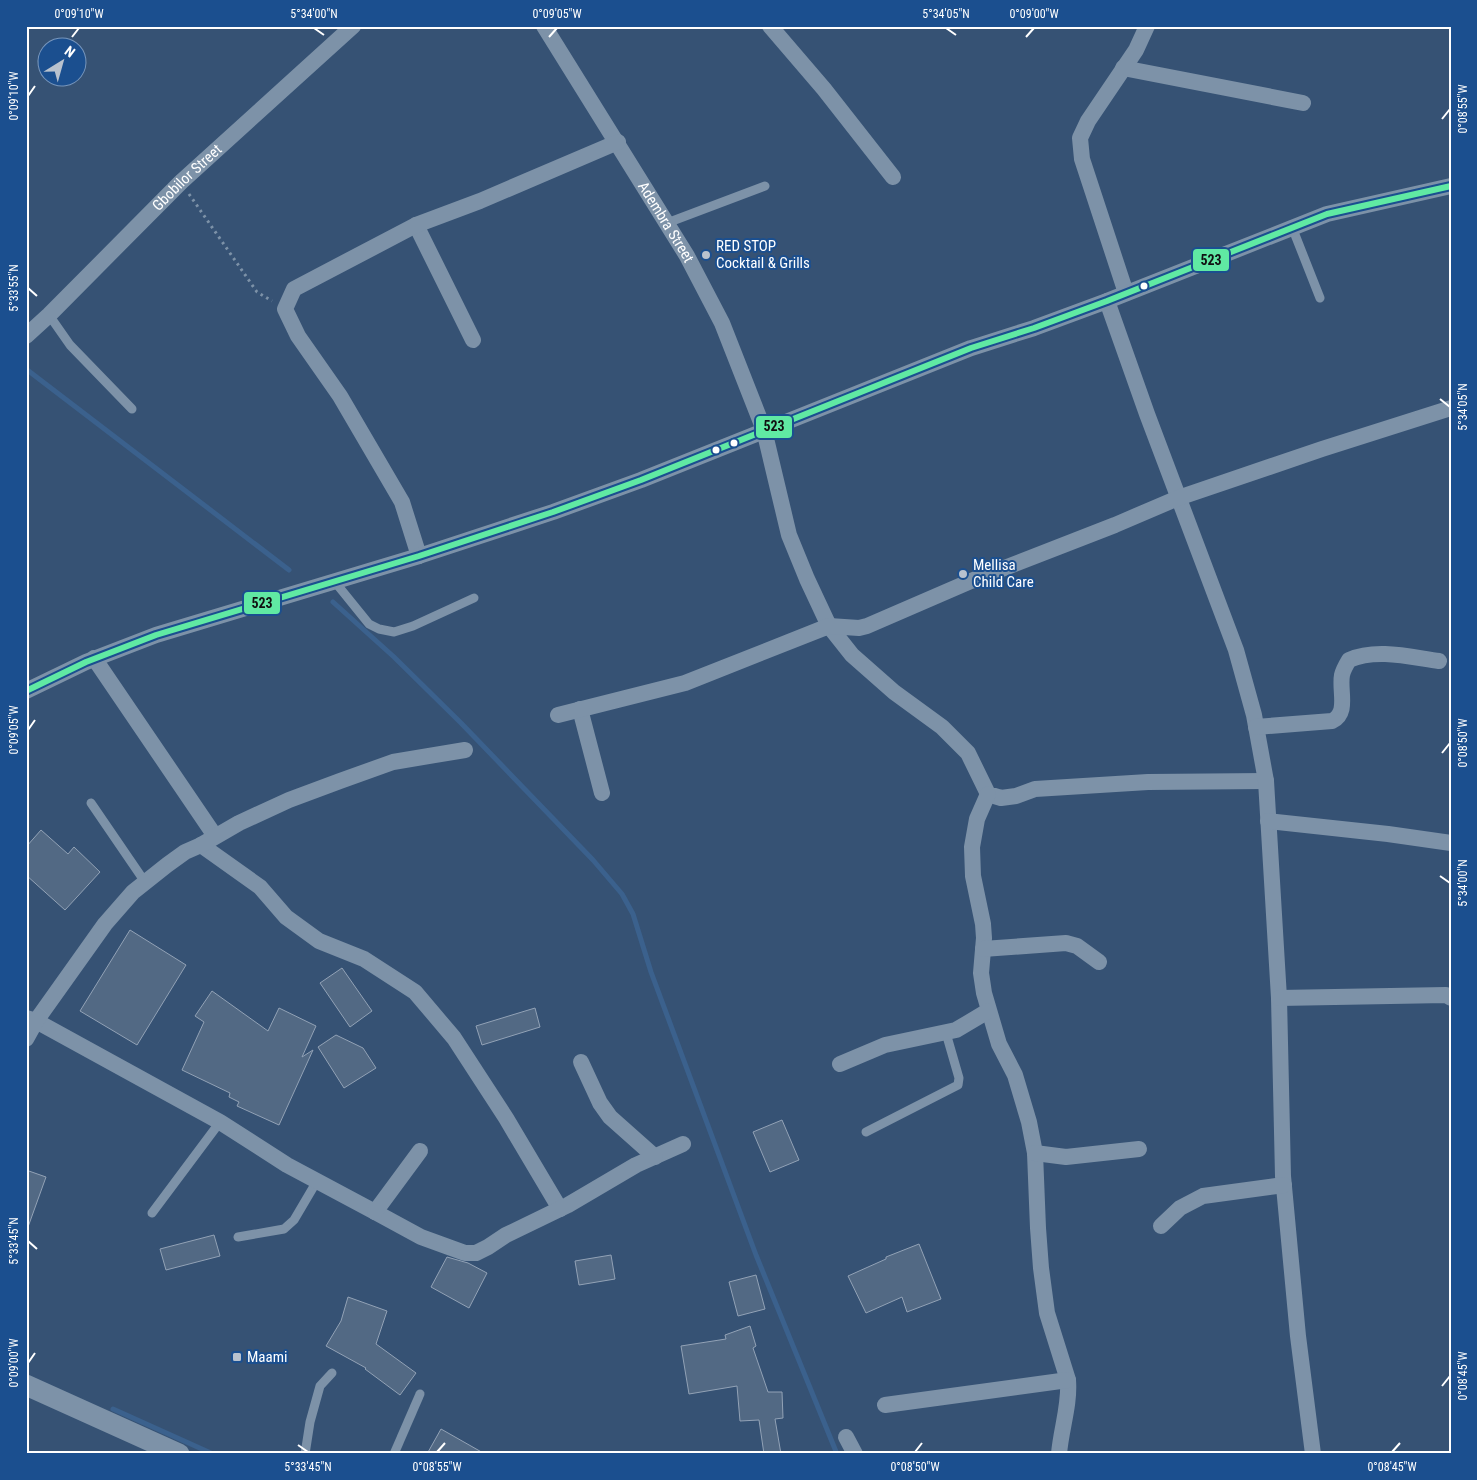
<svg xmlns="http://www.w3.org/2000/svg" width="1477" height="1480" viewBox="0 0 1477 1480" font-family="'Roboto Condensed',sans-serif">
<rect width="100%" height="100%" fill="#365274"/>
<g fill="none" stroke-linecap="round" stroke-linejoin="round">
<!-- stream -->
<g stroke="#3b618d" stroke-width="5">
<polyline points="26,369 289,570"/>
<polyline points="333,602 394,657 461,723 593,860 622,894 633,914 651,972 756,1255 837,1454"/>
<polyline points="113,1409 213,1454"/>
</g>
</g>
<!-- building -->
<g fill="#526984" stroke="#92a2b6">
<polygon points="41,830 68,854 74,847 100,872 65,910 26,875 26,847"/>
<polygon points="130,930 186,965 137,1045 80,1011"/>
<polygon points="342,968 372,1011 350,1027 320,983"/>
<polygon points="212,991 268,1031 279,1008 316,1026 302,1057 313,1050 279,1125 237,1106 239,1102 229,1097 230,1093 182,1070 204,1022 195,1016"/>
<polygon points="535,1008 540,1027 482,1045 476,1026"/>
<polygon points="336,1035 363,1048 376,1068 344,1088 318,1047"/>
<polygon points="782,1120 799,1160 770,1172 753,1132"/>
<polygon points="26,1170 46,1177 28,1227 26,1226"/>
<polygon points="214,1235 220,1256 166,1270 160,1249"/>
<polygon points="919,1244 941,1299 907,1312 902,1297 866,1313 848,1276 886,1259 886,1257"/>
<polygon points="611,1255 615,1279 579,1285 575,1261"/>
<polygon points="447,1257 468,1263 487,1273 469,1308 431,1287"/>
<polygon points="756,1275 765,1309 738,1316 729,1282"/>
<polygon points="348,1297 387,1311 376,1344 416,1373 400,1395 365,1369 366,1368 326,1346 341,1321"/>
<polygon points="750,1326 756,1346 753,1348 768,1392 782,1392 783,1418 775,1419 781,1454 764,1454 759,1420 740,1421 737,1386 689,1394 681,1346 726,1339 725,1335"/>
<polygon points="441,1429 485,1454 427,1454"/>
</g>
<g fill="none" stroke-linecap="round" stroke-linejoin="round">
<!-- path -->
<polyline stroke="#7d92a8" stroke-width="3" stroke-dasharray="2.5 4" stroke-linecap="butt" points="189,194 257,292 272,301"/>
<!-- service -->
<g stroke="#7d92a8" stroke-width="9">
<polyline points="667,223 765,186"/>
<polyline points="1292,227 1320,298"/>
<polyline points="49,315 70,345 132,409"/>
<polyline points="335,582 369,624 379,629 394,632 413,626 474,598"/>
<polyline points="91,803 145,882"/>
<polyline points="866,1132 958,1085 959,1078 946,1033"/>
<polyline points="152,1213 220,1122"/>
<polyline points="238,1237 284,1229 294,1220 317,1181"/>
<polyline points="305,1454 310,1422 320,1386 332,1373"/>
<polyline points="394,1454 420,1394"/>
</g>
<!-- minor -->
<g stroke="#7d92a8" stroke-width="16">
<path id="s1" d="M 544,26 L 687,256 L 722,323 L 764,430 L 789,535 L 807,579 L 829,626 L 852,655 L 894,692 L 942,727 L 968,753 L 988,794 L 1001,798 L 1016,796 L 1035,789 L 1148,782 L 1266,781"/>
<polyline points="770,26 824,89 893,177"/>
<polyline points="1123,68 1303,103"/>
<polyline points="416,225 473,340"/>
<polyline points="1126,293 1082,159 1080,138 1088,121 1136,50 1147,26"/>
<polyline points="1107,301 1147,414 1236,650 1254,715 1266,781 1279,998 1283,1176 1298,1336 1313,1454"/>
<path id="s2" d="M 26,336 L 49,315 L 181,182 L 353,26"/>
<polyline points="419,556 402,502 340,396 298,336 285,309 294,289 416,225 480,201 618,142"/>
<polyline points="94,658 215,836"/>
<polyline points="26,691 86,662 156,635 419,556 553,512 641,480 971,348 1034,328 1107,301 1327,214 1451,186"/>
<polyline points="580,709 602,793"/>
<polyline points="558,715 685,683 829,626 859,628 867,626 971,581 1115,525 1178,498 1322,449 1451,408"/>
<path d="M 1256,727 L 1332,721 C 1349,713 1339,691 1342,675 C 1343,670 1346,665 1349,660 C 1376,648 1410,657 1439,661"/>
<path d="M 988,794 L 977,819 L 972,847 L 973,876 L 983,924 L 984,938 L 981,973 L 984,993 L 999,1044 L 1015,1075 L 1029,1122 L 1035,1153 L 1038,1228 L 1041,1268 L 1047,1313 L 1068,1380 C 1070,1405 1061,1429 1059,1454"/>
<polyline points="1268,821 1388,834 1451,843"/>
<polyline points="201,845 260,887 286,917 319,941 364,959 415,992 454,1038 506,1118 560,1209"/>
<polyline points="983,949 1066,943 1077,946 1099,962"/>
<polyline points="1279,998 1446,995 1451,998"/>
<polyline points="26,1018 36,1021 220,1122 287,1165 375,1212 421,1237 465,1253 476,1253 488,1247 506,1235 568,1205 636,1165 683,1144"/>
<polyline points="26,1039 36,1021 105,924 133,892 167,865 185,852 201,845 239,823 289,800 340,781 393,762 465,750"/>
<polyline points="581,1062 600,1103 610,1117 655,1157"/>
<polyline points="840,1064 885,1045 956,1030 988,1011"/>
<polyline points="1035,1153 1066,1157 1139,1149"/>
<polyline points="375,1212 420,1151"/>
<polyline points="1161,1226 1180,1208 1203,1196 1284,1185"/>
<polyline points="885,1405 1068,1380"/>
<polyline points="846,1437 855,1454"/>
</g>
<!-- tertiary -->
<polyline stroke="#7d92a8" stroke-width="21" points="26,1385 179,1454"/>
<!-- bus-1 casing -->
<g stroke="#1b4f8f" stroke-width="10">
<polyline id="bus-1" points="26,691 86,662 156,635 419,556 553,512 641,480 971,348 1034,328 1107,301 1327,214 1451,186"/>
</g>
<!-- bus-1 -->
<use href="#bus-1" stroke="#60e9a3" stroke-width="6"/>
</g>
<!-- ticks -->
<path fill="none" stroke="#fff" stroke-width="2" d="M 314,28 L 324,35M 946,28 L 956,35M 72,37 L 79,28M 549,37 L 557,28M 1026,37 L 1034,28M 28,96 L 35,86M 1442,119 L 1450,109M 28,288 L 37,296M 1440,399 L 1450,407M 28,730 L 35,720M 1442,753 L 1450,743M 1440,876 L 1450,883M 28,1241 L 37,1249M 28,1363 L 35,1353M 1442,1386 L 1450,1376M 298,1445 L 308,1452M 437,1452 L 445,1443M 915,1452 L 922,1443M 1392,1452 L 1400,1443"/>
<!-- markers -->
<g fill="#b9c2ce" stroke="#1b4f8f" stroke-width="2">
<circle cx="706" cy="255" r="5"/>
<circle cx="963" cy="574" r="5"/>
<rect x="232" y="1352" width="10" height="10" rx="2.5"/>
</g>
<g fill="#fff" stroke="#1b4f8f" stroke-width="2">
<circle cx="1144" cy="286" r="4.5"/>
<circle cx="734" cy="443" r="4.5"/>
<circle cx="716" cy="450" r="4.5"/>
</g>
<g text-anchor="middle" dominant-baseline="central" stroke-width="4" stroke-linejoin="round" paint-order="stroke">
<!-- street labels -->
<g font-size="15" fill="#fff" stroke="#1b4f8f">
<text stroke="none"><textPath href="#s2" startOffset="226">Gbobilor Street</textPath></text>
<text stroke="none"><textPath href="#s1" startOffset="231">Adembra Street</textPath></text>
</g>
<!-- poi labels -->
<g font-size="15" fill="#fff" stroke="#1b4f8f" text-anchor="start">
<text x="716" y="246">RED STOP<tspan x="716" dy="17">Cocktail &amp; Grills</tspan></text>
<text x="973" y="565">Mellisa<tspan x="973" dy="17">Child Care</tspan></text>
<text x="247" y="1357">Maami</text>
</g>
</g>
<g stroke="#1b4f8f" stroke-width="2">
<rect x="1192" y="248" width="38" height="24" rx="5" fill="#60e9a3"/>
<rect x="755" y="415" width="38" height="24" rx="5" fill="#60e9a3"/>
<rect x="243" y="591" width="38" height="24" rx="5" fill="#60e9a3"/>
</g>
<g font-size="14" text-anchor="middle" font-weight="bold" fill="#111">
<text x="1211" y="265">523</text>
<text x="774" y="431">523</text>
<text x="262" y="608">523</text>
</g>
<!-- border -->
<rect width="1477" height="1480" fill="none" stroke="#1b4f8f" stroke-width="55"/>
<!-- north arrow -->
<g transform="translate(62 62) rotate(37)"><circle r="24" fill="#1b4f8f" stroke="#7695bc"/>
<path d="M0-4L9 19L0 12L-9 19Z" fill="#b9c2ce"/>
<text y="-8" font-size="14" font-weight="bold" text-anchor="middle" fill="#ffffff">N</text>
</g>
<rect x="28" y="28" width="1422" height="1424" fill="none" stroke="#fff" stroke-width="2"/>
<g font-size="12" text-anchor="middle" fill="#fff">
<text x="79" y="18">0°09'10"W</text>
<text x="314" y="18">5°34'00"N</text>
<text x="557" y="18">0°09'05"W</text>
<text x="946" y="18">5°34'05"N</text>
<text x="1034" y="18">0°09'00"W</text>
<text transform="translate(14 96) rotate(-90)" y="4">0°09'10"W</text>
<text transform="translate(1463 109) rotate(-90)" y="4">0°08'55"W</text>
<text transform="translate(14 288) rotate(-90)" y="4">5°33'55"N</text>
<text transform="translate(1463 407) rotate(-90)" y="4">5°34'05"N</text>
<text transform="translate(14 730) rotate(-90)" y="4">0°09'05"W</text>
<text transform="translate(1463 743) rotate(-90)" y="4">0°08'50"W</text>
<text transform="translate(1463 883) rotate(-90)" y="4">5°34'00"N</text>
<text transform="translate(14 1241) rotate(-90)" y="4">5°33'45"N</text>
<text transform="translate(14 1363) rotate(-90)" y="4">0°09'00"W</text>
<text transform="translate(1463 1376) rotate(-90)" y="4">0°08'45"W</text>
<text x="308" y="1471">5°33'45"N</text>
<text x="437" y="1471">0°08'55"W</text>
<text x="915" y="1471">0°08'50"W</text>
<text x="1392" y="1471">0°08'45"W</text>
</g>
</svg>
